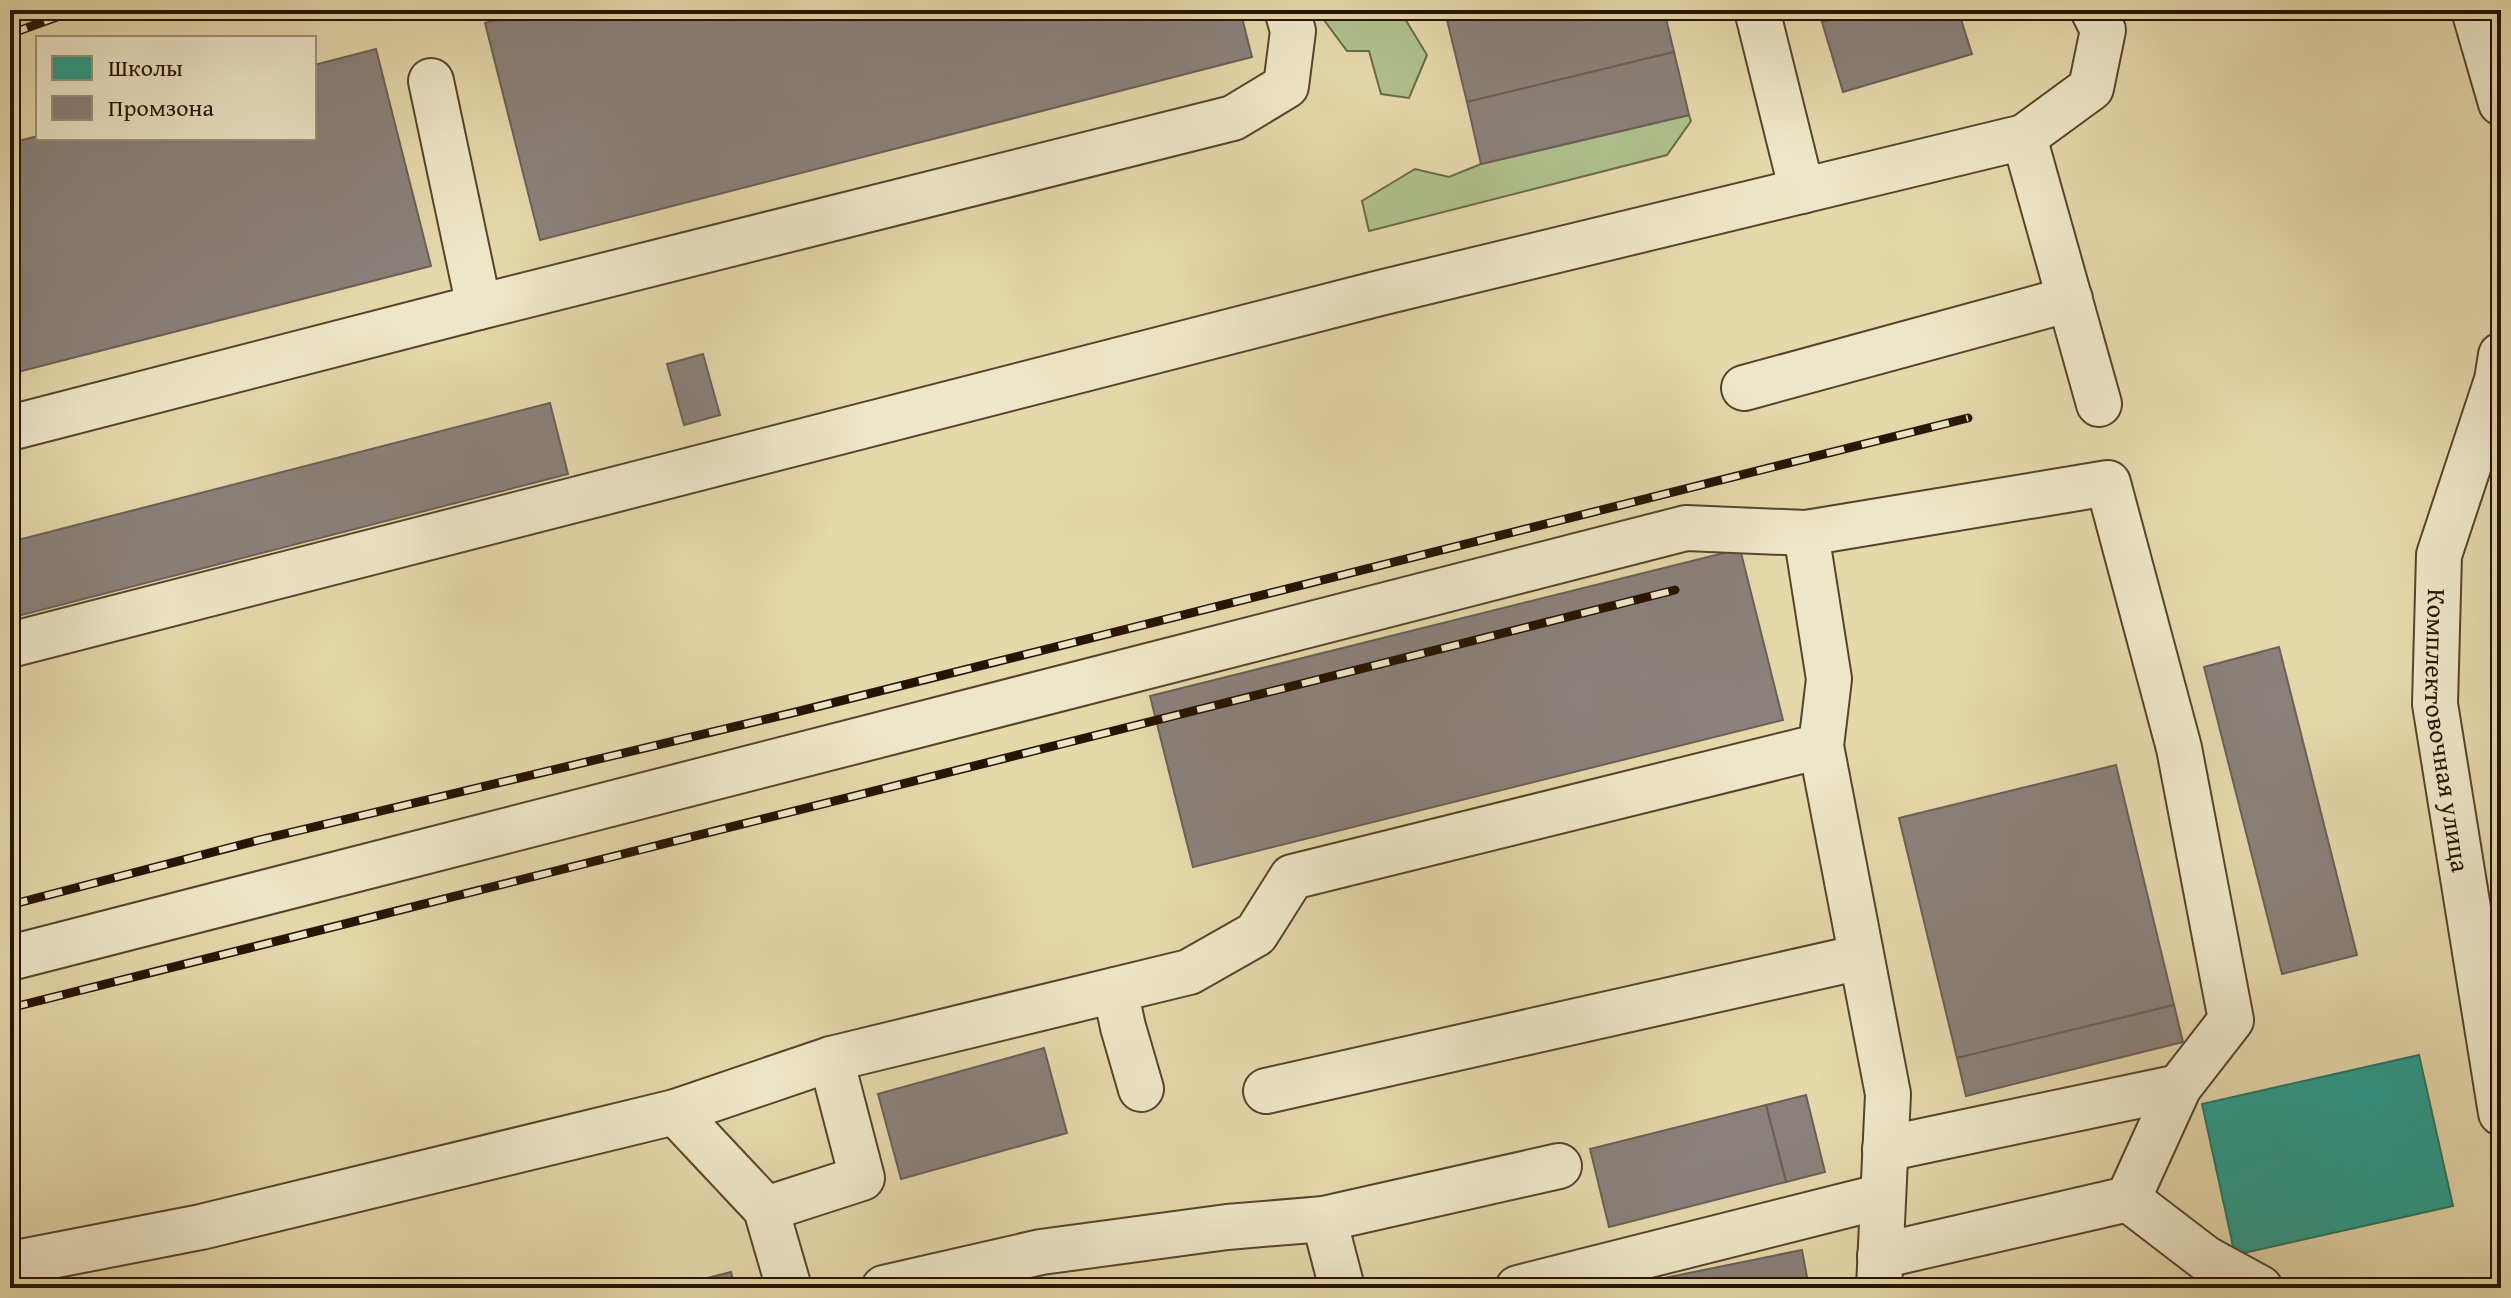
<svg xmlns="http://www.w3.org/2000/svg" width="2511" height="1298" viewBox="0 0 2511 1298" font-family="'Gentium Book Plus',serif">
<rect width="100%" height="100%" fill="#e5d8ab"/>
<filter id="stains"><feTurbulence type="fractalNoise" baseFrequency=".0025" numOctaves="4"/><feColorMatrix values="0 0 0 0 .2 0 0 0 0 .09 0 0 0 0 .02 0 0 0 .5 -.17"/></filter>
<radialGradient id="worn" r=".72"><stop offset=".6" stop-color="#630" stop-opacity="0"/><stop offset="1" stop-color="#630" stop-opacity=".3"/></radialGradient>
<!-- green -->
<g fill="#afc08d" stroke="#6b6a46" stroke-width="2">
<polygon points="1326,10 1381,10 1402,14 1427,55 1409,98 1381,94 1369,51 1347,51 1324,20"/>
<polygon points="1689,115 1691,121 1667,155 1369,231 1362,201 1415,169 1449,177 1481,164"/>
</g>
<!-- schools -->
<polygon fill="#2a9d8f" stroke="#297464" stroke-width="2" points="2419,1055 2453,1206 2235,1255 2202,1104"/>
<!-- industry -->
<g fill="#8a817c" stroke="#6c6057" stroke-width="2">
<polygon points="536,10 1240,10 1252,57 540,240 485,23"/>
<polygon points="1491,10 1664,10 1674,52 1467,102 1447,20"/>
<polygon points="1862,10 1958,10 1972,54 1843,92 1822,22"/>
<polygon points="376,49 431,266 10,374 10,143 38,136 38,138 314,138 314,65"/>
<polygon points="1674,52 1689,115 1481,164 1467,102"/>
<polygon points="703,354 720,415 684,425 667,364"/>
<polygon points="550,403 568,474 10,618 10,542"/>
<polygon points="1740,549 1783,720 1193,867 1150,696"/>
<polygon points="2279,647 2357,955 2282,974 2204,667"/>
<polygon points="2116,765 2174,1005 1957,1058 1899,818"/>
<polygon points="2174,1005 2183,1042 1966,1096 1957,1058"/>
<polygon points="1044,1048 1067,1133 901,1179 878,1094"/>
<polygon points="1806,1095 1825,1172 1786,1182 1766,1105"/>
<polygon points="1766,1105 1786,1182 1609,1227 1590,1149"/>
<polygon points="1802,1250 1809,1288 1615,1288"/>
<polygon points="731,1272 735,1288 668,1288"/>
</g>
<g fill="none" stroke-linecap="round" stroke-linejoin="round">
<!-- minor casing -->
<g stroke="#56452b" stroke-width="48">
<g id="minor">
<polyline points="1757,10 1802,191"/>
<polyline points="2474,10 2501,103"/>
<polyline points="431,81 479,307"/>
<polyline points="2024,137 2099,404"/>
<path id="s1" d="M 2501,355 L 2497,380 L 2439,555 L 2435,704 L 2501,1113"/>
<polyline points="1744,388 2070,299"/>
<polyline points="10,428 479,307 1233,118 1286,86 1293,31 1287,10"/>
<polyline points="1806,533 1829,679 1821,746 1888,1094 1879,1288"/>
<polyline points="10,645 1380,293 2024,137 2091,88 2103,30 2093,10"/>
<polyline points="10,958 1686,528 1806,533 2108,483 2179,748 2231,1020 2179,1087 2128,1199"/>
<polyline points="1115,990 1123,1027 1141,1089"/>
<polyline points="1266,1091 1861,957"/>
<polyline points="675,1112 766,1209 789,1288"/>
<polyline points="1885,1149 2179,1087"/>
<polyline points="766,1209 862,1178 831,1059"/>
<polyline points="1324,1219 1342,1288"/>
<polyline points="1880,1256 2128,1199 2205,1258 2260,1288"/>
<polyline points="10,1264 201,1227 675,1112 831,1059 1189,972 1256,934 1292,877 1821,746"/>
<polyline points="884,1288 1041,1252 1227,1227 1324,1219 1559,1166"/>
<polyline points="1518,1288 1883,1196"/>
</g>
</g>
<!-- minor -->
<use href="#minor" stroke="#eee6c8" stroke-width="44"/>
<!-- rail casing -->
<g stroke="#271400" stroke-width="9">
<g id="rail">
<polyline points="10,34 76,10"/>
<polyline points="10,905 259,840 800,711 1968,418"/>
<polyline points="10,1008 1675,590"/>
<polyline points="1246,1288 1251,1287"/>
</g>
</g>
<!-- rail -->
<use href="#rail" stroke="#eee6c8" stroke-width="6" stroke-dasharray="18" stroke-linecap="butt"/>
</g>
<g text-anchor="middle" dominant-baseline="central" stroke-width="8" stroke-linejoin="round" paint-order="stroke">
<!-- street labels -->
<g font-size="26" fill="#271400" stroke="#eee6c8">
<text stroke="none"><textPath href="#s1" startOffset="386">Комплектовочная улица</textPath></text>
</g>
</g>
<!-- margin -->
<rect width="2511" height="1298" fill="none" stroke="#e5d8ab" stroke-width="40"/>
<rect x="12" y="12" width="2487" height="1274" fill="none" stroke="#271400" stroke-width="4"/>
<rect x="20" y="20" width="2471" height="1258" fill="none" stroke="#271400" stroke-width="2"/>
<!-- legend -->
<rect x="36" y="36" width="280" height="104" fill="#eee6c8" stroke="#9e9278" stroke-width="2"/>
<rect x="52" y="56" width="40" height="24" fill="#2a9d8f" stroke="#9e9278" stroke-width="2"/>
<text x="108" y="76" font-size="24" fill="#271400">Школы</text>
<rect x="52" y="96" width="40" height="24" fill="#8a817c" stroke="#9e9278" stroke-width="2"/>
<text x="108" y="116" font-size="24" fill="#271400">Промзона</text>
<rect width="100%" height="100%" filter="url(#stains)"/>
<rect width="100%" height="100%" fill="url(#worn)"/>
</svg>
